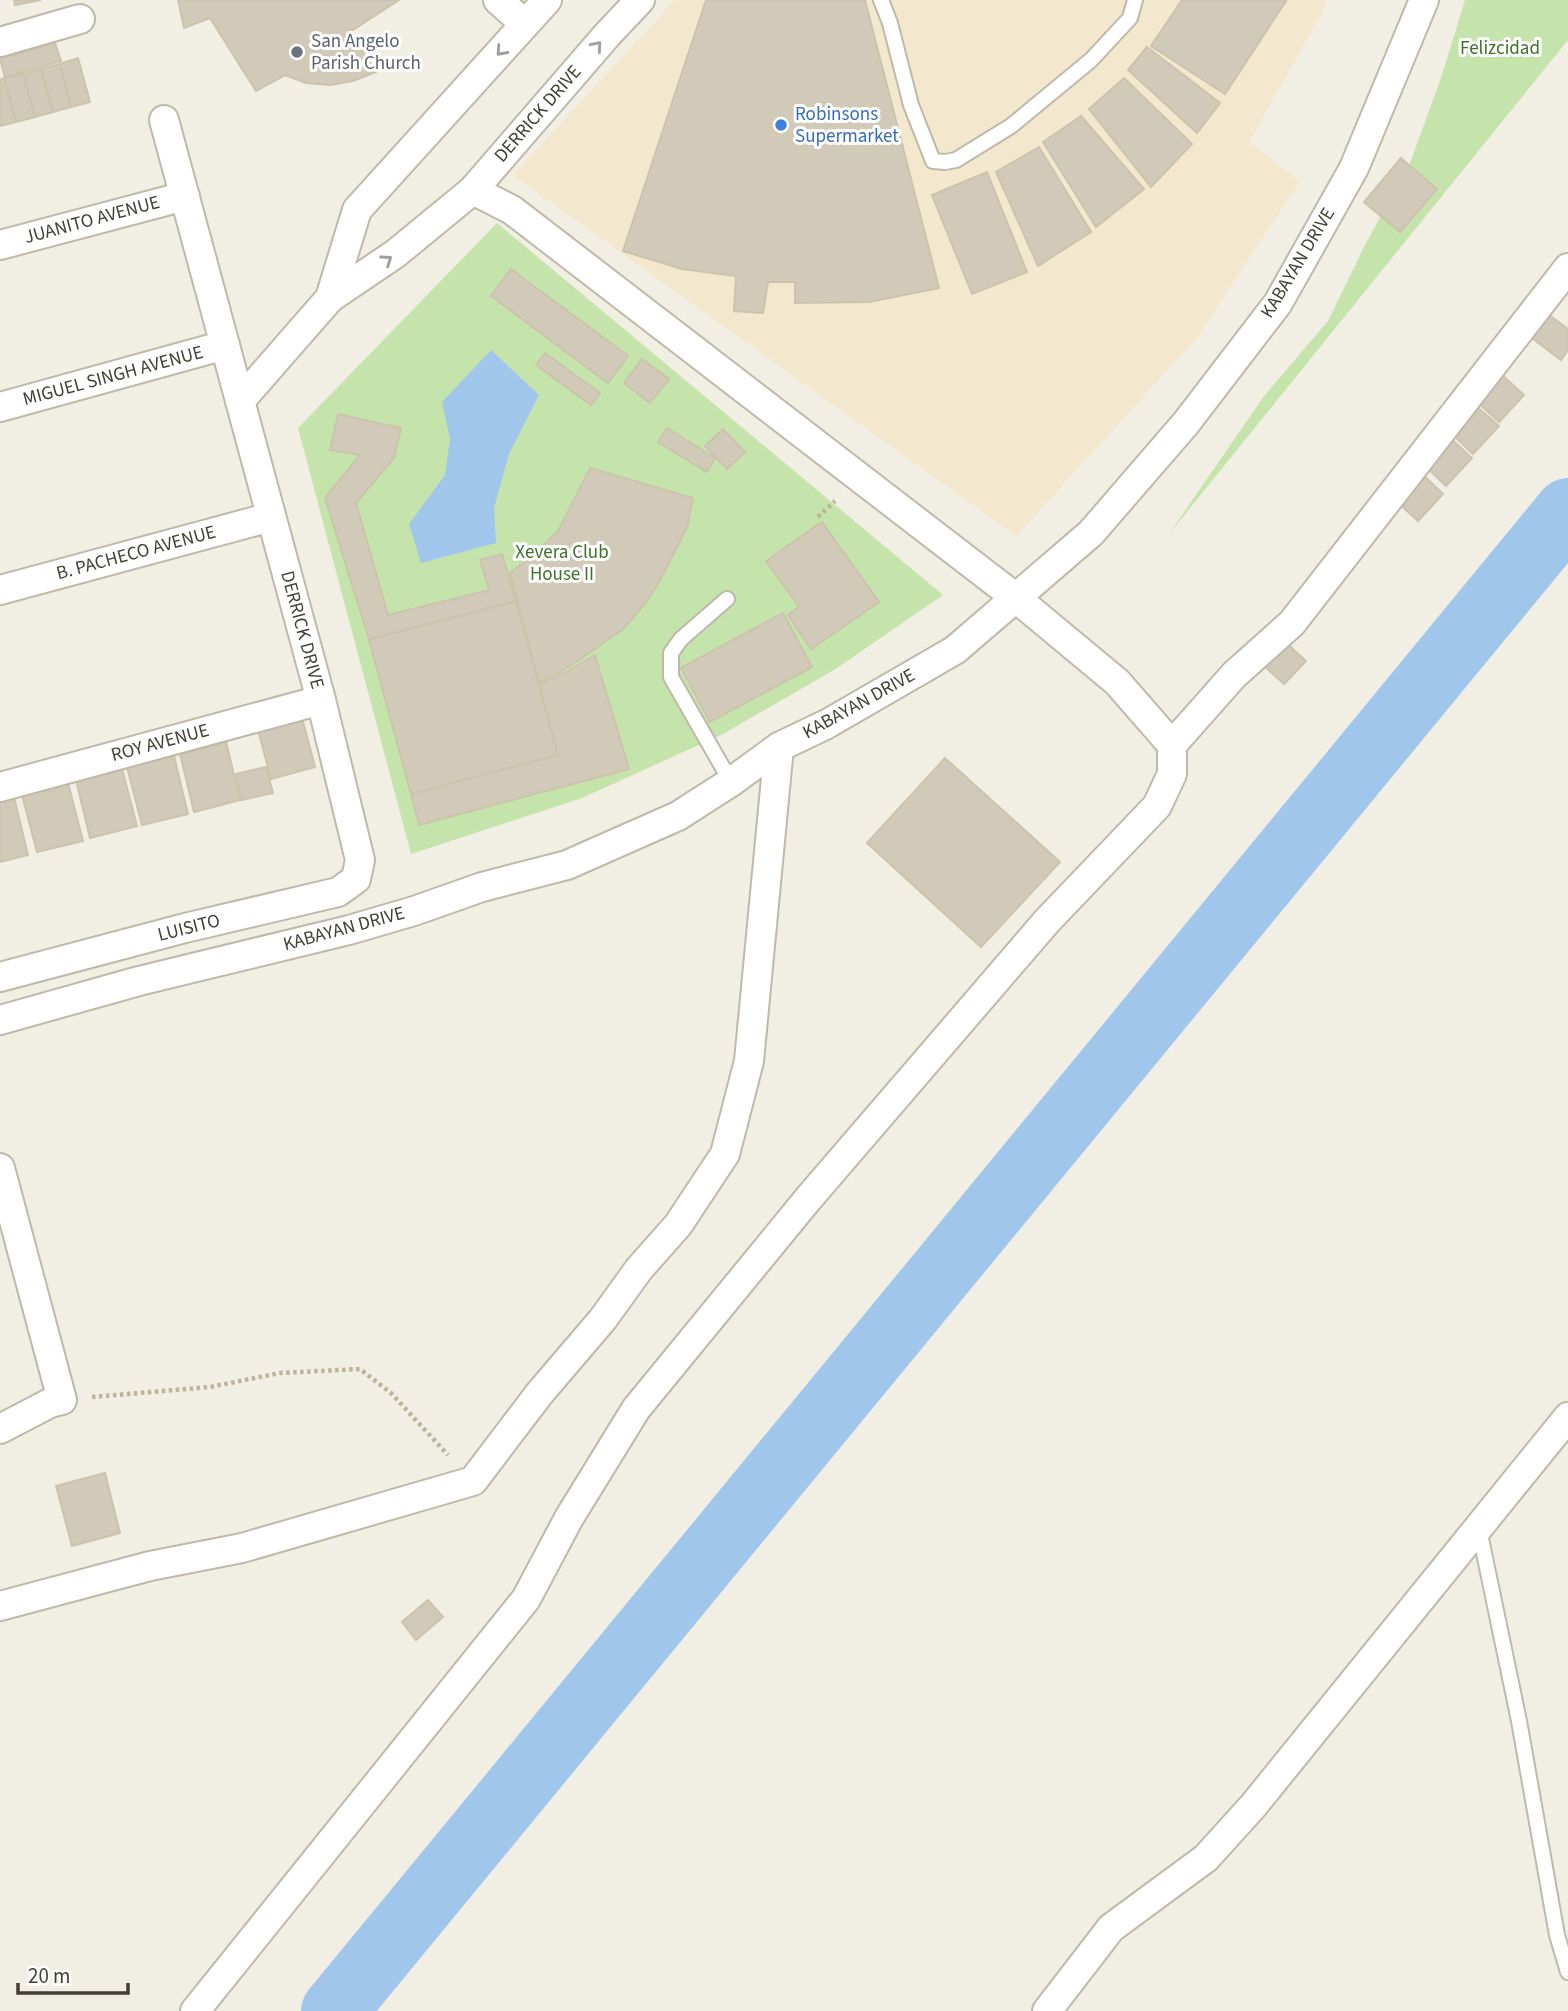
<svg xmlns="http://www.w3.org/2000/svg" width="1568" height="2011" viewBox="0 0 1568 2011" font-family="'Source Sans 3',sans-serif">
<rect width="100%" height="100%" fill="#f1eee3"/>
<!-- commercial -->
<polygon fill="#f3e7ce" points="675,0 1327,0 1323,11 1249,142 1300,181 1197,338 1016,536 513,175"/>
<!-- green -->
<g fill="#c5e4ac">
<polygon points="1465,0 1568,0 1568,40 1169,534 1264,396 1328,321 1365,245 1410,163 1442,75"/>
<polygon points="497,223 943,595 834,670 723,734 582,798 411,854 298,428"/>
</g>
<!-- water -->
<polygon fill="#a0c6ec" points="491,350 539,395 509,454 494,508 496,543 421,563 409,524 445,475 450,439 442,402"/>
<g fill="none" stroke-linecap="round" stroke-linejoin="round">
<!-- river -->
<polyline stroke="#a0c6ec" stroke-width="66" points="334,2011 1568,511"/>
</g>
<!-- building -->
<g fill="#d2cab9" stroke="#ccc3ac" stroke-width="2">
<polygon points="14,0 41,0 15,5"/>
<polygon points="178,0 399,0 350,32 376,72 353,81 330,85 306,83 285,75 256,91 210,18 184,28"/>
<polygon points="706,0 865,0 939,288 869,302 795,303 795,282 768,282 763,313 734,311 736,276 682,269 623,251"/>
<polygon points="1182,0 1284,0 1286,1 1225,94 1151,46"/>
<polygon points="55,43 61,61 5,77 0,59"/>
<polygon points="1147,47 1220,103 1197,133 1128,70"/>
<polygon points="78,58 90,102 71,107 60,64"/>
<polygon points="60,64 71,107 53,112 41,69"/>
<polygon points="41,69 53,112 35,117 23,74"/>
<polygon points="23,74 35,117 16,122 4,78"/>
<polygon points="4,78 16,122 0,126 0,80"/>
<polygon points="1124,78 1192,144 1151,187 1089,109"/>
<polygon points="1081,116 1144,189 1096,227 1043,142"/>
<polygon points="1039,147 1091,232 1038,266 996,172"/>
<polygon points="1401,158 1437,189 1400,232 1364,202"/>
<polygon points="987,172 1027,272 972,294 932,195"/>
<polygon points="511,269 628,356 608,383 491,296"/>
<polygon points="1545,312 1568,329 1568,350 1561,360 1528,335"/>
<polygon points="545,353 600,393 591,405 536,365"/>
<polygon points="642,359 669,379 650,403 624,383"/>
<polygon points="1501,374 1524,395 1499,422 1476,401"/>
<polygon points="1475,405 1499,426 1473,454 1450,432"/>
<polygon points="338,414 401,428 394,458 356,503 388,615 489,590 480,560 502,554 516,601 369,639 325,498 360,455 330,450"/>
<polygon points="667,428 715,458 707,472 658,442"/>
<polygon points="723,429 745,452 727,469 705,446"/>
<polygon points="1448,436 1472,458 1446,486 1423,464"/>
<polygon points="590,468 693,498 687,528 660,580 645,604 623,629 569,667 539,683 510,573 535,554 558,531"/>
<polygon points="1420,472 1443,494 1418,521 1395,500"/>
<polygon points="822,522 879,602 811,649 788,615 799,607 766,561"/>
<polygon points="516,601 558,755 411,794 369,640"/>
<polygon points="783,613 812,667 710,722 681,668"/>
<polygon points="1283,640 1306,661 1284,684 1261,663"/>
<polygon points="595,655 629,769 419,825 411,794 558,755 539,685 566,672"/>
<polygon points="300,710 315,767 271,779 256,722"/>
<polygon points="226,742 240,800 194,812 180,754"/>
<polygon points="174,756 188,814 142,825 127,767"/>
<polygon points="945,758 1060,862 981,947 867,843"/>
<polygon points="266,767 273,793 242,800 236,774"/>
<polygon points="122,769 137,826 90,838 76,780"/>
<polygon points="68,783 83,841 37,852 22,795"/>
<polygon points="14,797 28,855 0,862 0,801"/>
<polygon points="105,1473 120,1533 72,1546 56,1486"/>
<polygon points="428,1600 443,1617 416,1640 402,1622"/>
</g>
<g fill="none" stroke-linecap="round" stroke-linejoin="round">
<!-- service casing -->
<g stroke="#beb9a9" stroke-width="18">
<g id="service">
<polyline points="881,0 890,23 911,105 933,161 945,162 956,160 1011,126 1091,60 1130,18 1135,0"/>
<polyline points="727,599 681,639 671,653 671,677 731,782"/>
<polyline points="1479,1529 1519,1721 1557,1935 1568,1972"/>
</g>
</g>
<!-- minor casing -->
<g stroke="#beb9a9" stroke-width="32">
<g id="minor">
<polyline points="498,0 525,24"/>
<polyline points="0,42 80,19"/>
<polyline points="0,245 185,196"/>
<polyline points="330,298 357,210 547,0"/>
<polyline points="240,401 330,298 395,254 473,190 607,35 640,0"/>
<polyline points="0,407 225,345"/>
<polyline points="0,590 271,517"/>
<polyline points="1172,745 1234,675 1292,623 1568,268"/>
<polyline points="0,787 321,700"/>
<polyline points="0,977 185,928 338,892 356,879 360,860 321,700 164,120"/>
<polyline points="0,1020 139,981 349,930 414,911 482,887 567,865 678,816 731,782 779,747 827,724 955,650 1091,533 1186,423 1278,303 1354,168 1424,0"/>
<polyline points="0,1168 62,1400 50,1403 0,1429"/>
<polyline points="0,1606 150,1566 242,1548 473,1481 539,1394 603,1319 639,1269 678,1225 725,1154 749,1061 779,747"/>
<polyline points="195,2011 526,1599 569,1518 636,1409 808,1199 1047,921 1157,806 1172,774 1172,745 1117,682 1016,598 512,210 473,190"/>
<polyline points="1047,2011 1111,1928 1206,1858 1253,1806 1568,1417"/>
</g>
</g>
<!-- path -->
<g stroke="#bdb398" stroke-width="4.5" stroke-dasharray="3.5 3.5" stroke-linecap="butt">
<polyline points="818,517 835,501"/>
<polyline points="92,1397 210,1387 280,1373 360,1369 391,1393 448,1455"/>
</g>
<!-- service -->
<use href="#service" stroke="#fff" stroke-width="14"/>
<!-- minor -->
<use href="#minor" stroke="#fff" stroke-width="28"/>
</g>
<!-- one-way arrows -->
<defs><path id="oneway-chevron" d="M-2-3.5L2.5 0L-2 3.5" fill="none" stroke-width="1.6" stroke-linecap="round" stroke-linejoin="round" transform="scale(1.75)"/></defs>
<g stroke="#a09e99">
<use href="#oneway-chevron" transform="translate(597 46) rotate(-49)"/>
<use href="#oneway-chevron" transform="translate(501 51) rotate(132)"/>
<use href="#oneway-chevron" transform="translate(387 260) rotate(-35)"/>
</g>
<!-- markers -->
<circle fill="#6b7280" stroke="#fff" stroke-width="2.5" cx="297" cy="52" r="7"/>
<circle fill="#3f7fe0" stroke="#fff" stroke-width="2.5" cx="781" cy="125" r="7"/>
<g text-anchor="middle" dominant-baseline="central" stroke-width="6" stroke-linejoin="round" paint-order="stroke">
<!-- worship labels -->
<g font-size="19" fill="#5b616d" stroke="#fff" text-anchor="start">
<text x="311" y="41">San Angelo<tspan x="311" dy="22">Parish Church</tspan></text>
</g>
<!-- park labels -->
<g font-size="19" fill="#3e712a" stroke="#fff">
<text x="1500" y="48">Felizcidad</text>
<text x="562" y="552">Xevera Club<tspan x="562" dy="22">House II</tspan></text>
</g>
<!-- street labels -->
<g font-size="19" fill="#423e33" stroke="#fff">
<text transform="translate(538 114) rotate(-49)">DERRICK DRIVE</text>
<text transform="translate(92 220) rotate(-15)">JUANITO AVENUE</text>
<text transform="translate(1298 263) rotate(-59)">KABAYAN DRIVE</text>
<text transform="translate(113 376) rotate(-15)">MIGUEL SINGH AVENUE</text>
<text transform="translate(136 553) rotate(-15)">B. PACHECO AVENUE</text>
<text transform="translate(302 630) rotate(75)">DERRICK DRIVE</text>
<text transform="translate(859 704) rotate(-29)">KABAYAN DRIVE</text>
<text transform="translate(160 743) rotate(-15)">ROY AVENUE</text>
<text transform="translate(189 928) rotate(-14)">LUISITO</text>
<text transform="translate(344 929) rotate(-15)">KABAYAN DRIVE</text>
</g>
<!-- shop labels -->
<g font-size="19" fill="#366cbe" stroke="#fff" text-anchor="start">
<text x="795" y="114">Robinsons<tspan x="795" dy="22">Supermarket</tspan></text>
</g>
</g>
<!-- scale -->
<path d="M18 1983v10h110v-10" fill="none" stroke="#423e33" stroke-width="3.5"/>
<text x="28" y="1983" font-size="21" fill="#423e33" stroke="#ffffff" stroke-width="5" paint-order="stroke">20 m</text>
</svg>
